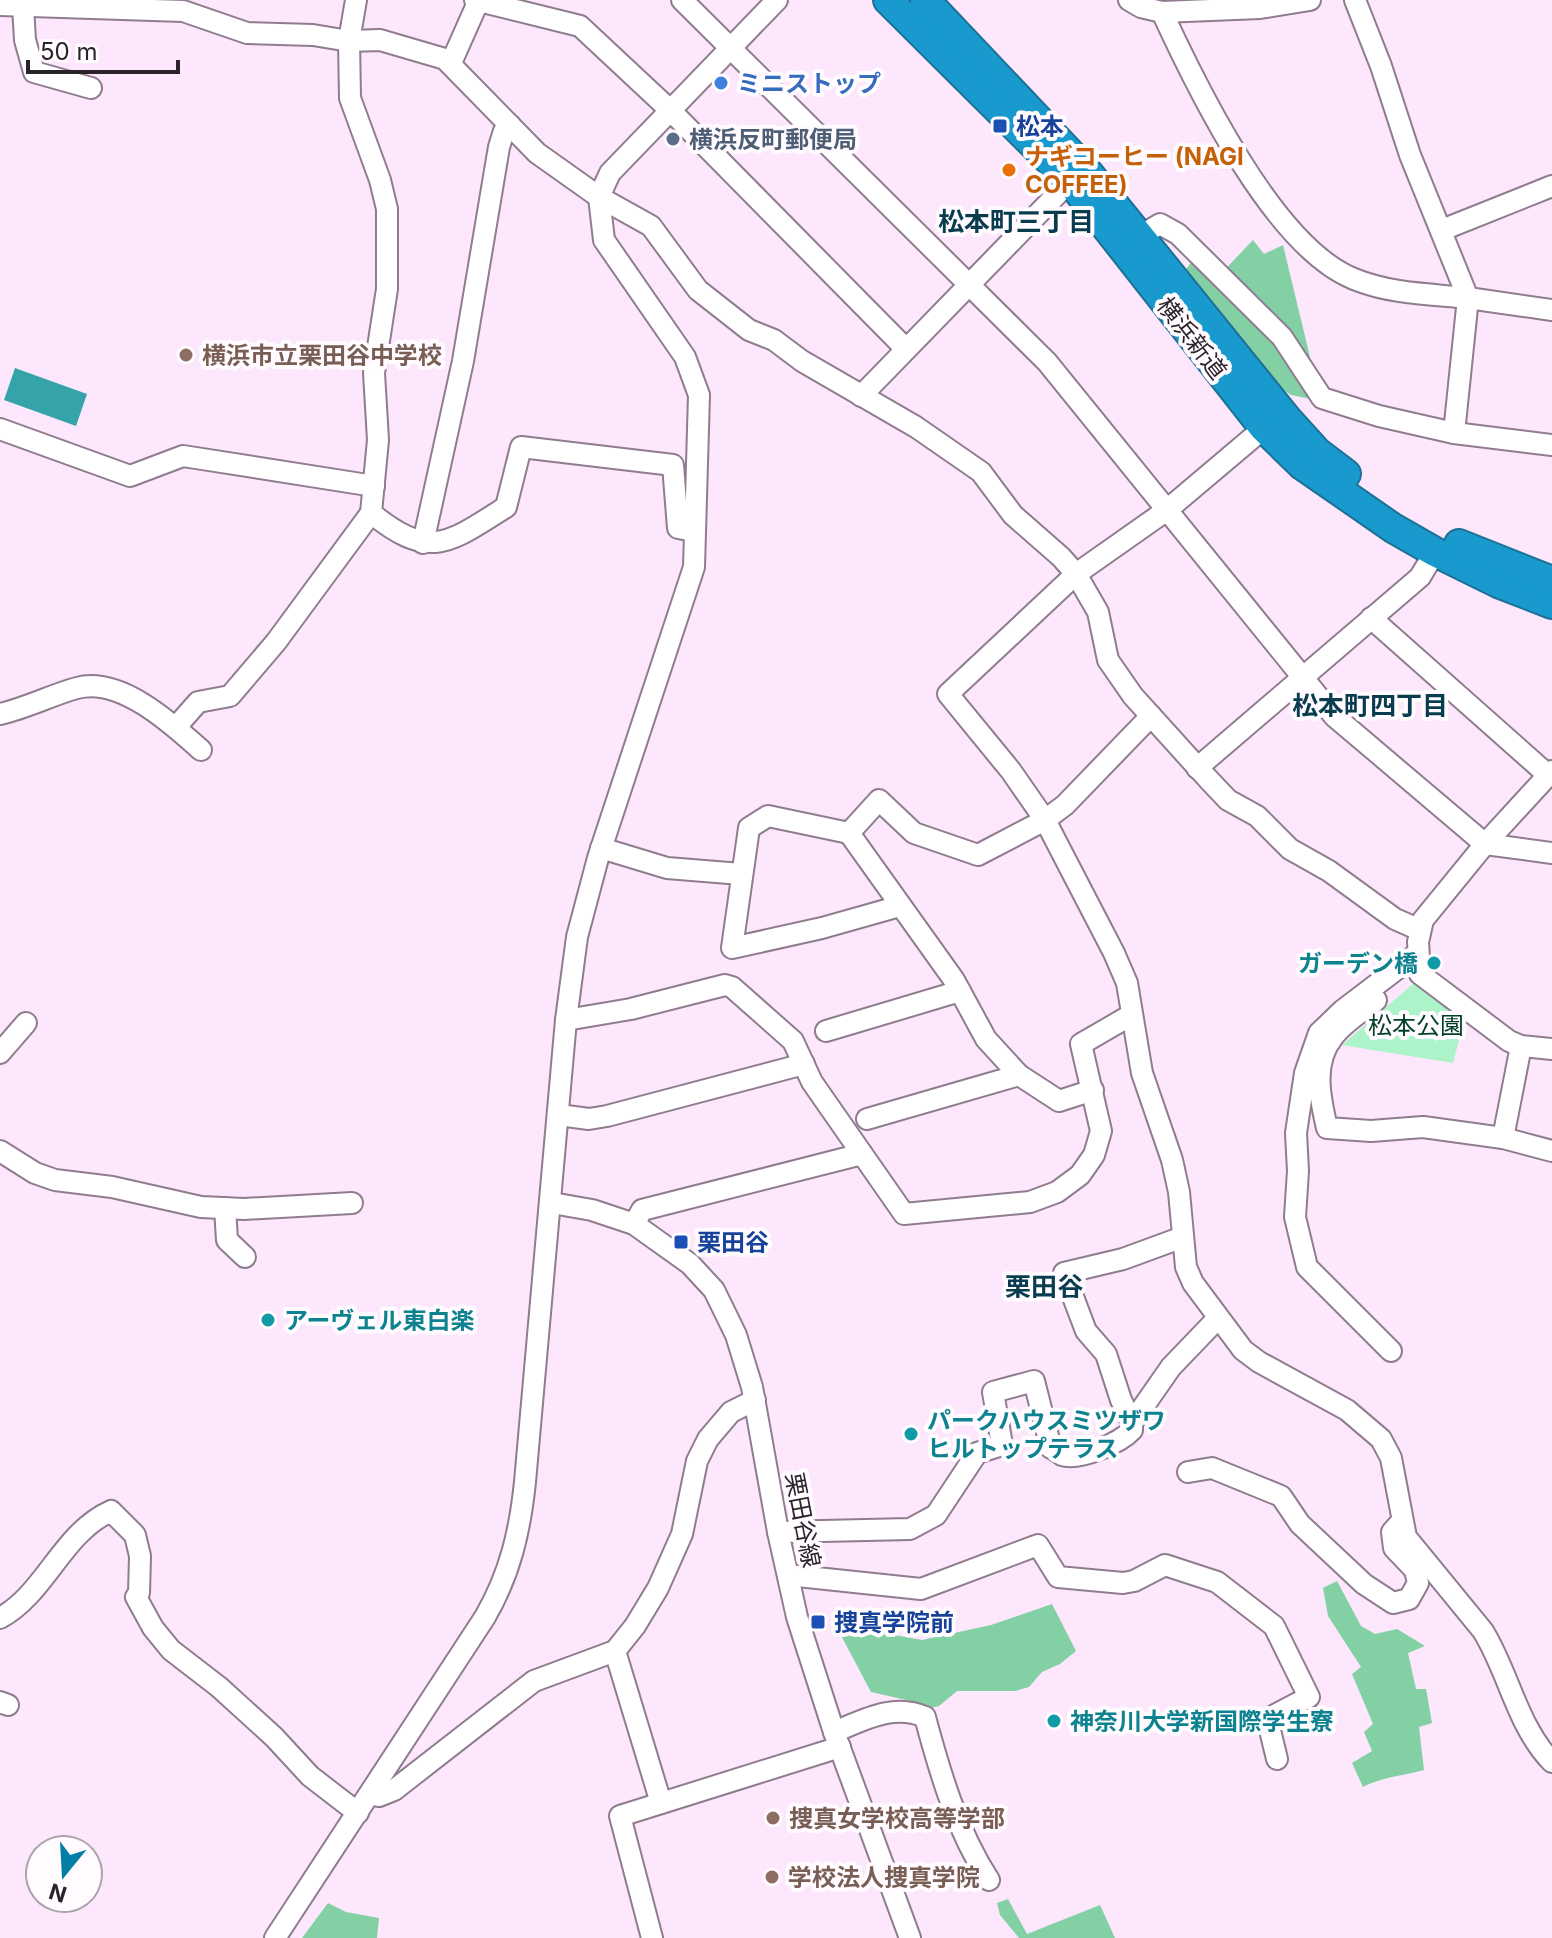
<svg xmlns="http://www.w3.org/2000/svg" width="1552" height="1938" viewBox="0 0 1552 1938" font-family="Inter,'Noto Sans JP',sans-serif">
<rect width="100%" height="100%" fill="#fce7fc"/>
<!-- green -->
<polygon fill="#acf3ca" points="1414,983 1464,1021 1453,1063 1342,1045"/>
<!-- forest -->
<g fill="#83d0a5">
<polygon points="1253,240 1264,254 1283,245 1310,357 1311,399 1291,395 1273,383 1183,273 1193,260 1215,280"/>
<path d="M 1337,1581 L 1361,1626 L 1375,1634 L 1397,1629 L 1425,1646 L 1408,1653 L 1416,1689 L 1426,1689 L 1432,1723 L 1419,1727 L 1424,1770 C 1403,1776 1381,1777 1363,1787 L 1352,1763 L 1372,1751 L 1364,1732 L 1373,1724 L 1352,1674 L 1361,1667 L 1328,1616 L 1323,1588 Z"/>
<polygon points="1052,1604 1076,1651 1060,1664 1042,1672 1029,1687 1015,1691 957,1691 939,1706 927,1709 920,1703 871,1692 835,1624 922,1640 991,1625"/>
<polygon points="1008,1899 1027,1934 1100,1905 1115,1938 1019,1938 1000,1915 997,1903"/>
<polygon points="328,1903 346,1912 379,1918 377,1938 302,1938"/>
</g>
<!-- water -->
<polygon fill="#34a4aa" points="15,368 87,394 76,426 4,400"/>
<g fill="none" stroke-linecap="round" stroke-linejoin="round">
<!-- minor casing -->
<g stroke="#8f7c8f" stroke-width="24">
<g id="minor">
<path d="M 356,0 L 349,41 L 350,98 L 380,180 L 387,209 L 387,289 L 374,373 L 378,440 L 371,513 C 430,561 449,543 506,507 L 521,447 L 673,465 L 678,528 L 694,531"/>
<polyline points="475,0 580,26 671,111 906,349"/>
<polyline points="682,0 1047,362 1334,716 1485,844 1552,853"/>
<polyline points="1129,0 1141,7 1162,12 1260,8 1310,0"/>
<polyline points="1355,0 1381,66 1410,155 1468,298 1454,433"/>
<polyline points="0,5 183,11 247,33 313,35 349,41 380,40 445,59 537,153 599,197 651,226 698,290 749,330 774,340 802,361 916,427 981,472 1013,515 1061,557 1076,574 1098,612 1108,660 1133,696 1209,780 1228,800 1257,816 1290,849 1329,871 1395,919 1420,930"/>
<polyline points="23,6 25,40 34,72 91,88"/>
<path d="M 1162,12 C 1197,88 1274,247 1354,279 C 1391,294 1429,294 1468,298 C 1496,302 1524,306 1552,310"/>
<polyline points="451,63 479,0"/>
<polyline points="1442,230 1552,186"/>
<polyline points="1140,236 1160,224 1178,234 1282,337 1322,398 1379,416 1454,433 1552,445"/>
<polyline points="861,396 1070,181"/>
<path d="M 1264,428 L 1167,510 L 1076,574 L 948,694 L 1011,771 L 1045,820 L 1114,953 L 1127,983 L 1142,1073 L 1172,1160 L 1179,1192 L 1186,1267 L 1193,1283 L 1243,1350 L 1259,1362 L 1347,1410 L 1381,1439 L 1391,1458 L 1406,1537 L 1483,1631 C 1509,1673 1517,1726 1552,1762"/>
<polyline points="0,429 130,476 183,456 374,486"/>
<polyline points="423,543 463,361 499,147 504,131 510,125"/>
<polyline points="1371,618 1548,775"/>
<path d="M 0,714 C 27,708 51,695 77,688 C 120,676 172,724 201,750"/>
<polyline points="176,727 198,702 230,696 276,642 371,513"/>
<polyline points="1197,768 1420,577 1435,552"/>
<polyline points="1552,771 1485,844 1423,920 1418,942 1420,974 1509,1041 1521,1046 1552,1049"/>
<polyline points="849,833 954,980 986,1039 1019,1075 1059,1101 1093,1090"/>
<polyline points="601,848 667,868 741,874"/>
<polyline points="900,906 822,928 732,948 749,828 768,816 849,833 879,800 914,833 978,855 1045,820 1065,805 1151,716"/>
<path d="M 1376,1000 C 1363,1011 1343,1023 1333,1037 C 1312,1063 1320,1098 1327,1128 L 1371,1131 L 1423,1127 L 1503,1138 L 1552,1151"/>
<polyline points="566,1020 631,1009 725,985 732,987 793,1041 812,1082 904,1214 1030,1202 1057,1192 1080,1175 1094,1155 1101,1131 1081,1044 1131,1015"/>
<polyline points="826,1031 960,991"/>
<polyline points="0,1053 26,1023"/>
<polyline points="559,1115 589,1119 607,1116 804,1064"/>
<polyline points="867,1119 1019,1075"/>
<polyline points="1503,1138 1521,1046"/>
<polyline points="0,1151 35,1173 55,1180 112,1187 201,1207 244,1209 352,1203"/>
<polyline points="552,1203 592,1210 634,1224 690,1264 714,1290 736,1335 752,1387 778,1532 797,1617 834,1732 910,1938"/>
<polyline points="225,1208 227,1240 245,1257"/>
<polyline points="634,1224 642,1210 862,1154"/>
<polyline points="1391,1351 1307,1267 1295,1217 1298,1171 1296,1133 1305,1073 1319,1033 1343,1010 1418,953"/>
<polyline points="1132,1423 1121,1400 1106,1354 1086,1331 1064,1273 1123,1259 1183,1237"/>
<polyline points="1188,1472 1212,1468 1281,1496 1300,1524 1364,1584 1393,1603 1409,1599 1418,1583 1415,1570 1394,1548 1392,1532 1401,1522"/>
<path d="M 778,1532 L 910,1529 L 936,1515 L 977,1453 L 1002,1445 L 993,1392 L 1034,1381 L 1051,1448 C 1052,1448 1061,1454 1062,1455 C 1079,1461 1120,1443 1132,1430 L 1132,1423 L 1171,1367 L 1218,1318"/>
<polyline points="788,1575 921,1589 1038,1545 1058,1577 1123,1583 1134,1581 1165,1565 1217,1582 1274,1626 1309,1697 1271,1717 1268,1722 1277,1759"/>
<path d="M 0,1618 C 46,1593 62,1533 111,1511 L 135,1535 L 140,1556 L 139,1593 L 136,1597 L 153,1628 L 171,1650 L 219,1687 L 274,1737 L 310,1776 L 358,1813"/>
<polyline points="615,1651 661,1803"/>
<polyline points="0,1702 8,1705"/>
<path d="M 834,1732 C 864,1720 893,1703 925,1717 C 940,1773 957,1831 989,1880"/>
<polyline points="370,1794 379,1796 394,1790 534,1681 615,1651 635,1626 658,1588 682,1534 697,1461 708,1439 731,1412 755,1400"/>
<path d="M 275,1938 L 485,1617 C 510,1574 520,1531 525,1482 L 566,1020 L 577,937 L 598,858 L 694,567 L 699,395 L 685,357 L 604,240 L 599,197 L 610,173 L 777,0"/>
<polyline points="652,1938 620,1816 840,1747"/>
</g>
</g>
<!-- highway casing -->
<g stroke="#1e7095" stroke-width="32">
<g id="highway">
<polyline points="888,0 1070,181 1264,428 1302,465 1393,528 1435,552 1498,583 1552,604"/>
<polyline points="925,0 1086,170 1288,420 1317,452 1346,474"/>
<polyline points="1459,544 1552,581"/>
</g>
</g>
<!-- minor -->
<use href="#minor" stroke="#fff" stroke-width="20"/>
<!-- highway -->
<use href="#highway" stroke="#189ace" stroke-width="28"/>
</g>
<!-- markers -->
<circle fill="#3f7fe0" stroke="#fffbff" stroke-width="3" cx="721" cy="83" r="8"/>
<g fill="#1a4fb4" stroke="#fffbff" stroke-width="3">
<rect x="992" y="118" width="16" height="16" rx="4"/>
<rect x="673" y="1234" width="16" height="16" rx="4"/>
<rect x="810" y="1614" width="16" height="16" rx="4"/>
</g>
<circle fill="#5c6f8a" stroke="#fffbff" stroke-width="3" cx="673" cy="139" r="8"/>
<circle fill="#e8710a" stroke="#fffbff" stroke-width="3" cx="1009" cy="170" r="8"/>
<g fill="#8d6e63" stroke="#fffbff" stroke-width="3">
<circle cx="186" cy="355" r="8"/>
<circle cx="773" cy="1818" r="8"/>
<circle cx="772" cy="1877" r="8"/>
</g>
<g fill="#0f9aa8" stroke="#fffbff" stroke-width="3">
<circle cx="1434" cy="963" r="8"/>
<circle cx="268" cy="1320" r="8"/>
<circle cx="911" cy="1434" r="8"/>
<circle cx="1054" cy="1721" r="8"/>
</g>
<g text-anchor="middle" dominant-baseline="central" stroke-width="8" stroke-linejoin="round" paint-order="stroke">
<!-- shop labels -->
<g font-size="24" font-weight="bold" fill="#366cbe" stroke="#fffbff" text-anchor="start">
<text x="737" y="83">ミニストップ</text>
</g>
<!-- transit labels -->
<g font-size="24" font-weight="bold" fill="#164399" stroke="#fffbff" text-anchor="start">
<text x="1016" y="126">松本</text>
<text x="697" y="1242">栗田谷</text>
<text x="834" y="1622">捜真学院前</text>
</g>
<!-- service labels -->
<g font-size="24" font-weight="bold" fill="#4e5e75" stroke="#fffbff" text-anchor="start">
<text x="689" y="139">横浜反町郵便局</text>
</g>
<!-- food labels -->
<g font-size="24" font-weight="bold" fill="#c56008" stroke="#fffbff" text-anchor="start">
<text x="1025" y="156">ナギコーヒー (NAGI<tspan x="1025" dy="28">COFFEE)</tspan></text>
</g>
<!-- street labels -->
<g font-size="24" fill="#2a232a" stroke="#fffbff">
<text transform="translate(1192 338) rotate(52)">横浜新道</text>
<text transform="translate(803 1520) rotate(79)">栗田谷線</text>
</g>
<!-- education labels -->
<g font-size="24" font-weight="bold" fill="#785e54" stroke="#fffbff" text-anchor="start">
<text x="202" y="355">横浜市立栗田谷中学校</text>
<text x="789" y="1818">捜真女学校高等学部</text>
<text x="788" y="1877">学校法人捜真学院</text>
</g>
<!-- culture labels -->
<g font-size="24" font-weight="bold" fill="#0d838f" stroke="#fffbff" text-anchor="start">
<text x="1418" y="963" text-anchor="end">ガーデン橋</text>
<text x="284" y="1320">アーヴェル東白楽</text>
<text x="927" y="1420">パークハウスミツザワ<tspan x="927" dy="28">ヒルトップテラス</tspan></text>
<text x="1070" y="1721">神奈川大学新国際学生寮</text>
</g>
<!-- park labels -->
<g font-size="24" fill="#004025" stroke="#fffbff">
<text x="1416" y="1025">松本公園</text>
</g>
<!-- neighbourhood labels -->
<g font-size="26" font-weight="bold" fill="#093c4e" stroke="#fffbff">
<text x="1016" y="221">松本町三丁目</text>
<text x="1370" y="705">松本町四丁目</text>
<text x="1044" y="1286">栗田谷</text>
</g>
</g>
<!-- north arrow -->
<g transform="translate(64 1874) rotate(198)"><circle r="38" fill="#fffbff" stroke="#aaa5aa" stroke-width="2"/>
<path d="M0-6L14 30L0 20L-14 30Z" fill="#037ea4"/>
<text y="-12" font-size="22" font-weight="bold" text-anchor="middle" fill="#2a232a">N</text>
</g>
<!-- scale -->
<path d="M28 60v12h150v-12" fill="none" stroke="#2a232a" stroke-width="4"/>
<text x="40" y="60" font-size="24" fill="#2a232a" stroke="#fffbff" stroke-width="6" paint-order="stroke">50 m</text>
</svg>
